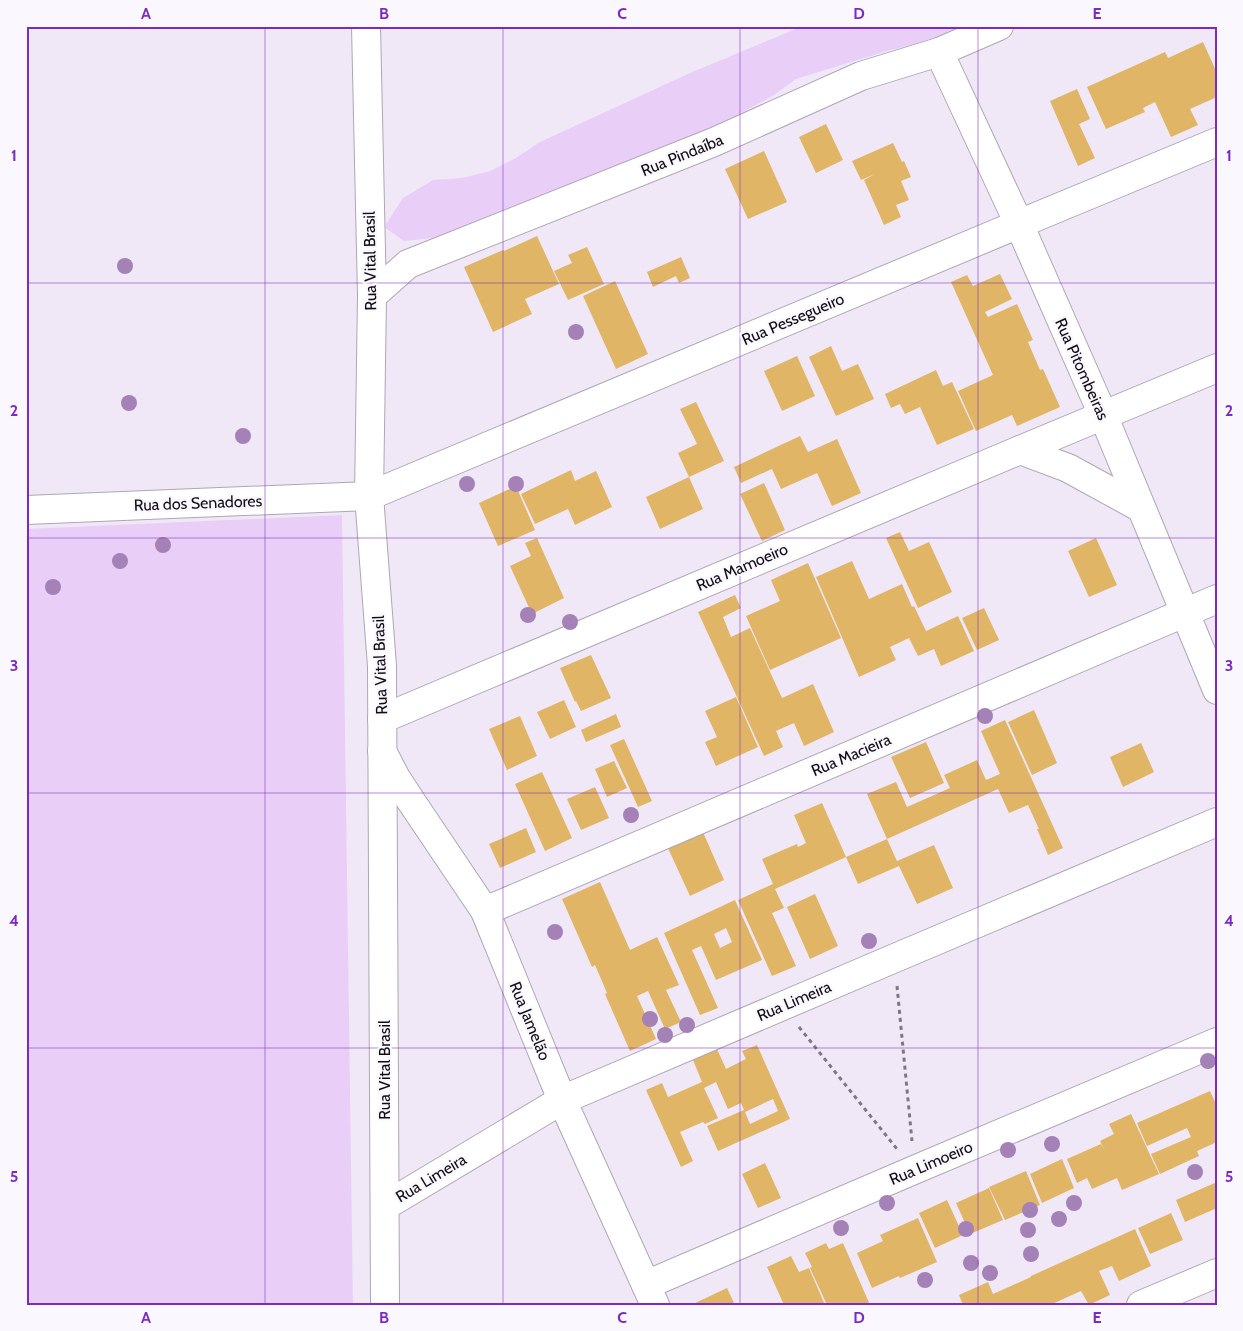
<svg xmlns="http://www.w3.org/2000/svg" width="1243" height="1331" viewBox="0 0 1243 1331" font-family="Cabin,sans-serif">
<rect width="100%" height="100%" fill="#f1e8f7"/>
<!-- green -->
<g fill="#e9cff8">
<polygon points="803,26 960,26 942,35 915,44 887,51 796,79 771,97 741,113 574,191 463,233 434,238 404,241 384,227 403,198 433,180 462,178 490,171 516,158 540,142 690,73"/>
<polygon points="342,515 353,1305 26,1305 26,529"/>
</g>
<!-- building -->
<g fill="#e1b566" fill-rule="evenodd">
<polygon points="1203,42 1217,73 1217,97 1190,109 1198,125 1171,137 1155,102 1143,108 1145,112 1106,129 1087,87 1165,52 1168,58"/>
<polygon points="1077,89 1090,119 1079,124 1095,158 1078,166 1050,101"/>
<polygon points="826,124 843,160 816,173 799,137"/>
<polygon points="893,143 902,162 904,161 911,177 901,181 909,200 896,205 901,217 884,225 864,180 875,174 861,180 852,161"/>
<polygon points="764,151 787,202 748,219 725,169"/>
<polygon points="537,236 559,284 525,299 532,314 493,332 464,267 503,250 504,251"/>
<polygon points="587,247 604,284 568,300 554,271 572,263 568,255"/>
<polygon points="681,257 690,278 679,283 676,276 653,287 647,272"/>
<polygon points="1000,274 1012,299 985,312 988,317 1017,304 1033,340 1028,342 1040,370 1043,369 1060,407 1017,426 1012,415 976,431 958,391 993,375 951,282 967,275 973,286"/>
<polygon points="615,281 648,354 616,369 583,296"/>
<polygon points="831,346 842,371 858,364 874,399 836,416 809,357"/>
<polygon points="797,356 815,396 782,411 764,371"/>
<polygon points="936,370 943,386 952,382 974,429 937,445 920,407 905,414 900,404 891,408 885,394"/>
<polygon points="696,402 724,461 689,477 678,453 697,444 680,409"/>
<polygon points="800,436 808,452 837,439 861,493 832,506 817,473 781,489 772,469 741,483 734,467"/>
<polygon points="571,470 575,481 596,471 612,507 575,525 568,509 535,524 521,494"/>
<polygon points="689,477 703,509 660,529 646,497"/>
<polygon points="764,483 785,530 762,541 740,494"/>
<polygon points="516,486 535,530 498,546 479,503"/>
<polygon points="900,532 909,551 929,542 952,592 918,608 886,538"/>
<polygon points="537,538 564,598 532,614 510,566 531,556 525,543"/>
<polygon points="1096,538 1117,585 1089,597 1068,551"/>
<polygon points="852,561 869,599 902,584 912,607 914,606 926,631 958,616 974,651 941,666 934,649 918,656 909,638 890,647 896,660 859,677 816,577"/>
<polygon points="808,563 841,638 770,670 746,616 780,601 771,580"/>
<polygon points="735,595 741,608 723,617 731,637 750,628 782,698 813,684 834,732 804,746 794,723 776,731 783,747 764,756 698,612"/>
<polygon points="984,608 999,640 977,650 962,618"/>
<polygon points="591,655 611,698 581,711 576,701 575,702 560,668"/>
<polygon points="736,697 758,747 716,766 705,742 717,737 705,711"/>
<polygon points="564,700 576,727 550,739 537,712"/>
<polygon points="1034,710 1057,763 1032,775 1008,722"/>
<polygon points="616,714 621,727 586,742 581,730"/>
<polygon points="520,716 537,756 507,770 489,729"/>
<polygon points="1005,720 1063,848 1048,855 1037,829 1039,829 1028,805 1009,813 998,789 887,839 867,794 896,782 907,807 950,788 944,775 977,760 986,780 1000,774 981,731"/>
<polygon points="624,739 652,801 638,807 610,745"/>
<polygon points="926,742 944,783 910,798 891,757"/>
<polygon points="1141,743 1154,772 1123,787 1110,757"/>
<polygon points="614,761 627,788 607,797 595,769"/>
<polygon points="542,772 572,838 545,851 515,784"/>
<polygon points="595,787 609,818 581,830 567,799"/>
<polygon points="822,803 846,857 775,889 784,908 772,913 796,966 772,976 738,900 773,884 762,859 797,844 798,847 806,843 794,815"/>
<polygon points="526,828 536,852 500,868 489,844"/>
<polygon points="702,830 724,880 690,896 667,846"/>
<polygon points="887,839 897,861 934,845 953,888 917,904 899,866 858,884 846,857"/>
<polygon points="600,882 630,950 657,937 679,985 666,990 681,1022 665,1029 648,991 637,996 656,1039 630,1051 605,994 607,993 595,965 592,967 562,899"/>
<polygon points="815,894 838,946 810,959 787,907"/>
<path d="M 735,900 L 762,960 L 716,980 L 701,946 L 692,950 L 718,1008 L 700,1015 L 664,933 ZM 726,928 L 732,942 L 720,948 L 714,934 Z"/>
<path d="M 757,1045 L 790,1119 L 718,1151 L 707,1126 L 744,1110 L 741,1103 L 728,1109 L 716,1082 L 704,1088 L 718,1118 L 705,1124 L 703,1122 L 680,1132 L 693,1161 L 681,1167 L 646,1090 L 662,1083 L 668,1097 L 702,1082 L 693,1060 L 717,1049 L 726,1069 L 746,1059 L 742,1051 ZM 773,1099 L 778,1111 L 750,1124 L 745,1112 Z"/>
<polygon points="1210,1091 1217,1106 1217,1142 1197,1151 1199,1156 1160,1174 1151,1154 1191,1137 1187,1128 1147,1146 1137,1123"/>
<polygon points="1131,1114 1159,1174 1122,1190 1117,1178 1092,1189 1087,1178 1077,1183 1067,1159 1101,1144 1105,1151 1100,1141 1114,1134 1109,1124"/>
<polygon points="1062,1159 1074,1188 1042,1203 1030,1174"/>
<polygon points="765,1163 781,1198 758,1208 742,1174"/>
<polygon points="1026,1171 1040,1205 1005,1220 989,1187"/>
<polygon points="1217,1182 1217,1208 1185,1222 1176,1200"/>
<polygon points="989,1188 1003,1220 970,1234 956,1203"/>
<polygon points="947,1200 963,1235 935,1248 919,1213"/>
<polygon points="1171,1213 1183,1240 1150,1254 1138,1228"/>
<polygon points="918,1218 937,1262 900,1278 899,1276 872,1288 857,1253 883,1241 880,1235"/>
<polygon points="1135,1229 1151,1266 1119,1281 1112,1266 1099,1271 1110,1295 1089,1305 1081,1291 1050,1305 963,1305 959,1295 988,1282 993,1294 1031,1277 1031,1276"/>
<polygon points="826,1243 829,1249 843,1243 870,1305 827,1305 810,1268 812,1267 805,1253"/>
<polygon points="791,1256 799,1272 809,1268 825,1305 784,1305 767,1267"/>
<polygon points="727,1288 735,1305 691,1305"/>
</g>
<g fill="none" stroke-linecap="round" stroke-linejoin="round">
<!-- minor casing -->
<g stroke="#afa6b5" stroke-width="30">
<g id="minor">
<polyline points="939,52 1019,224 1103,415 1217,690"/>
<polyline points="372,296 408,264 714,142 861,76 939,52 999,26"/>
<polyline points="1020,450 1068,468 1141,508"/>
<polyline points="26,510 369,496 1019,224 1217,142"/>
<polyline points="382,719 1020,450 1217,368"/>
<polyline points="382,751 396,778 411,801 485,911 562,1100 655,1305"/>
<polyline points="485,911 1217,599"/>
<polyline points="385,1206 562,1100 895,958 1217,822"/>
<polyline points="646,1285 914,1170 1217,1042"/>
<polyline points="1141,1305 1217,1273"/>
</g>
</g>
<!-- secondary casing -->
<g stroke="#afa6b5" stroke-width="30">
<polyline id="secondary" points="366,26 372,296 369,496 382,666 385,1305"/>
</g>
<!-- path -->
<g stroke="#7e7882" stroke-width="3" stroke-dasharray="4 4" stroke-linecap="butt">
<polyline points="897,986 912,1141"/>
<polyline points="799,1027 897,1149"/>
</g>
<!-- minor -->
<use href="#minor" stroke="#fff" stroke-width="28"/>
<!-- secondary -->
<use href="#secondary" stroke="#fff" stroke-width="28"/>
</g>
<!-- trees -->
<g fill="#a481b6">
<circle cx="125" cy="266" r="8"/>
<circle cx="576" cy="332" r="8"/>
<circle cx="129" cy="403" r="8"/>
<circle cx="243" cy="436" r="8"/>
<circle cx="467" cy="484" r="8"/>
<circle cx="516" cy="484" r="8"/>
<circle cx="163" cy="545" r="8"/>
<circle cx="120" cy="561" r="8"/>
<circle cx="53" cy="587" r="8"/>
<circle cx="528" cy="615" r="8"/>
<circle cx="570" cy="622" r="8"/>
<circle cx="985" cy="716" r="8"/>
<circle cx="631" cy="815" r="8"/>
<circle cx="555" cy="932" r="8"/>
<circle cx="869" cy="941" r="8"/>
<circle cx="650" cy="1019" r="8"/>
<circle cx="687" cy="1025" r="8"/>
<circle cx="665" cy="1035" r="8"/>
<circle cx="1208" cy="1061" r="8"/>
<circle cx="1052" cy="1144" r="8"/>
<circle cx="1008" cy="1150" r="8"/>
<circle cx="1195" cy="1172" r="8"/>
<circle cx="887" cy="1203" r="8"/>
<circle cx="1074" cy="1203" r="8"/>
<circle cx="1030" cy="1210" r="8"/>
<circle cx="1059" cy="1219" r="8"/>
<circle cx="841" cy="1228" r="8"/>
<circle cx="966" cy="1229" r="8"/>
<circle cx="1028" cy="1230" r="8"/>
<circle cx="1031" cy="1254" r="8"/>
<circle cx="971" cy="1263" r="8"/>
<circle cx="990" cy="1273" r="8"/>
<circle cx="925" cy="1280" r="8"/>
</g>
<!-- grid -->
<path fill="none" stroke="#7b2cbf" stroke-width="1" stroke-opacity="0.55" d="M 265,26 L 265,1305M 503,26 L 503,1305M 740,26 L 740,1305M 978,26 L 978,1305M 26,283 L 1217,283M 26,538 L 1217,538M 26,793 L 1217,793M 26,1048 L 1217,1048"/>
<g text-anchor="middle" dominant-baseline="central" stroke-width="4.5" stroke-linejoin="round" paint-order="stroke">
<!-- street labels -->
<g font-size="16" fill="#100d12" stroke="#fbf7fe">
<text transform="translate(682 155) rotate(-22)">Rua Pindaíba</text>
<text transform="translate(370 261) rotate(-91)">Rua Vital Brasil</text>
<text transform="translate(793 319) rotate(-23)">Rua Pessegueiro</text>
<text transform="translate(1082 369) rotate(66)">Rua Pitombeiras</text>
<text transform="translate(198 503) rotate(-2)">Rua dos Senadores</text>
<text transform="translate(742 567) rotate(-23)">Rua Mamoeiro</text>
<text transform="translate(380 665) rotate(-92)">Rua Vital Brasil</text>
<text transform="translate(851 755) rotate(-23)">Rua Macieira</text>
<text transform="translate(794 1001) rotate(-23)">Rua Limeira</text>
<text transform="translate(530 1021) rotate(68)">Rua Jamelão</text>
<text transform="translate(384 1070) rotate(-90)">Rua Vital Brasil</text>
<text transform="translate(931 1163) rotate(-23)">Rua Limoeiro</text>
<text transform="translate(431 1178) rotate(-31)">Rua Limeira</text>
</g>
</g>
<!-- border -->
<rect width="1243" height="1331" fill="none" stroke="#fbf7fe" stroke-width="55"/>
<rect x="28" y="28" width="1188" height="1276" fill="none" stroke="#7b2cbf" stroke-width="2"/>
<g font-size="16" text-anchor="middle" font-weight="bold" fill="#7b2cbf">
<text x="146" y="19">A</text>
<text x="384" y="19">B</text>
<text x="622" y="19">C</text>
<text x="859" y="19">D</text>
<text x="1097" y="19">E</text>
<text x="14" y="161">1</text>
<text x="1229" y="161">1</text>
<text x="14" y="416">2</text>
<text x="1229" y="416">2</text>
<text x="14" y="671">3</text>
<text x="1229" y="671">3</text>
<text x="14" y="926">4</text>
<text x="1229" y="926">4</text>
<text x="14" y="1182">5</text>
<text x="1229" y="1182">5</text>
<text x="146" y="1323">A</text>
<text x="384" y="1323">B</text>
<text x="622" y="1323">C</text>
<text x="859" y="1323">D</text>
<text x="1097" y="1323">E</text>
</g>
</svg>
